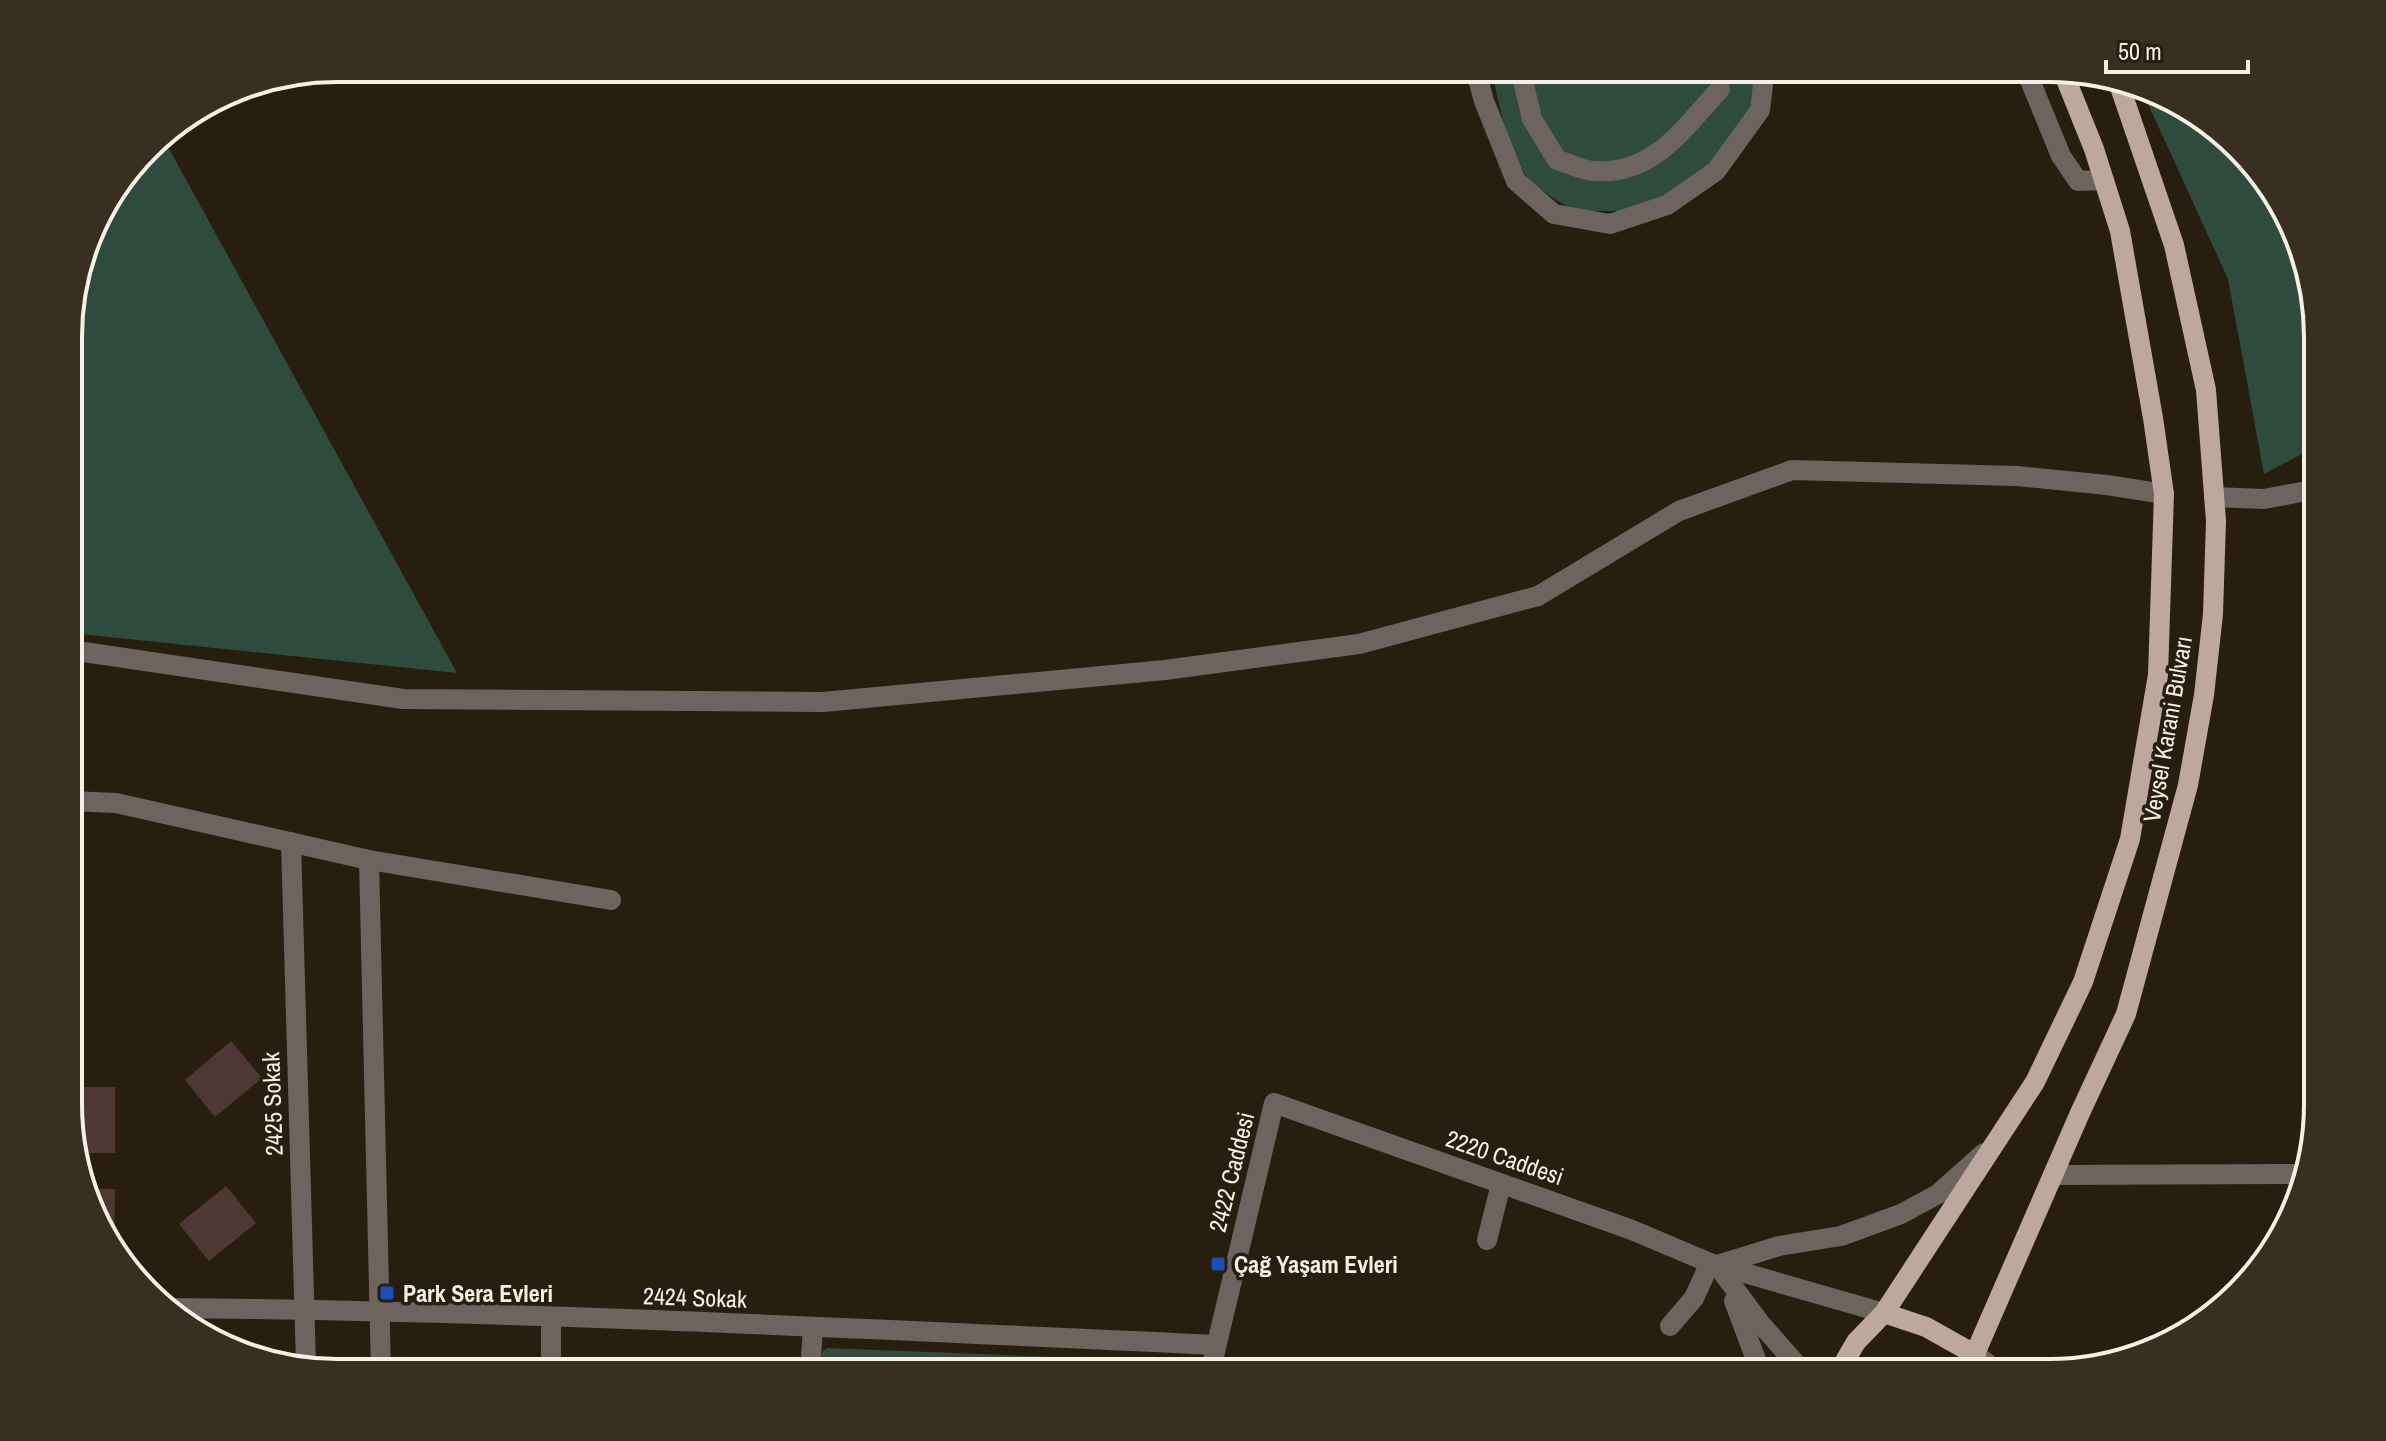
<svg xmlns="http://www.w3.org/2000/svg" width="2386" height="1441" viewBox="0 0 2386 1441" font-family="'Archivo Narrow',sans-serif">
<rect width="100%" height="100%" fill="#281e0f"/>
<!-- green -->
<polygon fill="#354a3f" points="827,1348 1185,1362 1189,1365 1189,1373 820,1373 822,1352"/>
<!-- forest -->
<g fill="#2f4b3d">
<polygon points="1491,68 1756,68 1750,110 1712,165 1659,199 1620,211 1573,211 1528,181 1505,131"/>
<polygon points="2143,93 2184,104 2282,202 2317,319 2317,446 2264,474 2228,279"/>
<polygon points="161,134 457,673 70,633 70,303 96,218"/>
</g>
<!-- building -->
<g fill="#4d3836">
<polygon points="231,1041 262,1078 215,1117 185,1080"/>
<polygon points="70,1087 115,1087 115,1153 76,1153 70,1138"/>
<polygon points="226,1186 256,1223 209,1261 179,1224"/>
<polygon points="89,1189 115,1189 114,1252 113,1252"/>
</g>
<g fill="none" stroke-linecap="round" stroke-linejoin="round">
<!-- minor -->
<g stroke="#6d6460" stroke-width="20">
<polyline points="1475,68 1484,101 1516,181 1554,214 1610,224 1667,205 1716,171 1760,110 1765,68"/>
<path d="M 1520,68 L 1532,119 L 1557,160 C 1568,163 1581,170 1593,171 C 1653,176 1684,128 1720,89"/>
<polyline points="2025,68 2061,156 2078,181 2104,180"/>
<polyline points="2214,497 2264,499 2317,489"/>
<polyline points="70,650 403,699 823,702 1165,670 1359,644 1538,596 1679,511 1792,470 2017,476 2107,485 2164,494"/>
<polyline points="70,801 116,803 369,860 611,900"/>
<polyline points="291,842 306,1365"/>
<polyline points="369,860 381,1373"/>
<polyline points="2053,1175 2301,1174"/>
<polyline points="1487,1240 1501,1184"/>
<polyline points="1717,1265 1779,1246 1841,1236 1901,1214 1938,1194 1984,1153"/>
<polyline points="1717,1265 1760,1323 1804,1373"/>
<polyline points="1734,1301 1761,1373"/>
<path d="M 172,1308 C 520,1311 868,1329 1216,1345"/>
<polyline points="1670,1326 1694,1298 1710,1263"/>
<polyline points="1976,1355 1999,1372"/>
<polyline points="551,1373 551,1318"/>
<polyline points="810,1373 813,1327"/>
<polyline points="1210,1373 1274,1103 1632,1230 1710,1263 1884,1313"/>
</g>
<!-- major -->
<g stroke="#bca8a0" stroke-width="20">
<polyline points="1884,1313 1926,1327 1976,1355"/>
<polyline points="1967,1372 2080,1113 2126,1014 2188,785 2204,695 2213,614 2216,521 2206,390 2174,245 2120,87"/>
<polyline points="1838,1373 1856,1342 1884,1313 2035,1082 2083,982 2130,839 2158,675 2164,494 2153,418 2120,231 2094,149 2063,72"/>
</g>
</g>
<!-- markers -->
<g fill="#1a4fb4" stroke="#281e0f" stroke-width="3">
<rect x="1210" y="1256" width="16" height="16" rx="4"/>
<rect x="379" y="1285" width="16" height="16" rx="4"/>
</g>
<g text-anchor="middle" dominant-baseline="central" stroke-width="7" stroke-linejoin="round" paint-order="stroke">
<!-- street labels -->
<g font-size="24" fill="#f6efe5" stroke="#281e0f">
<text transform="translate(2167 729) rotate(-80)">Veysel Karani Bulvarı</text>
<text transform="translate(272 1104) rotate(-92)">2425 Sokak</text>
<text transform="translate(1505 1157) rotate(19)">2220 Caddesi</text>
<text transform="translate(1231 1172) rotate(-76)">2422 Caddesi</text>
<text transform="translate(695 1297) rotate(2)">2424 Sokak</text>
</g>
<!-- poi labels -->
<g font-size="24" font-weight="bold" fill="#f6efe5" stroke="#281e0f" text-anchor="start">
<text x="1234" y="1264">Çağ Yaşam Evleri</text>
<text x="403" y="1293">Park Sera Evleri</text>
</g>
</g>
<!-- crop -->
<path d="M0 0H2386V1441H0ZM337 82H2049A255 255 0 0 1 2304 337V1104A255 255 0 0 1 2049 1359H337A255 255 0 0 1 82 1104V337A255 255 0 0 1 337 82Z" fill="#382f20" fill-rule="evenodd"/>
<path fill="none" stroke="#f6efe5" stroke-width="4" d="M337 82H2049A255 255 0 0 1 2304 337V1104A255 255 0 0 1 2049 1359H337A255 255 0 0 1 82 1104V337A255 255 0 0 1 337 82Z"/>
<!-- scale -->
<path d="M2106 60v12h142v-12" fill="none" stroke="#f6efe5" stroke-width="4"/>
<text x="2118" y="60" font-size="24" fill="#f6efe5" stroke="#281e0f" stroke-width="6" paint-order="stroke">50 m</text>
</svg>
